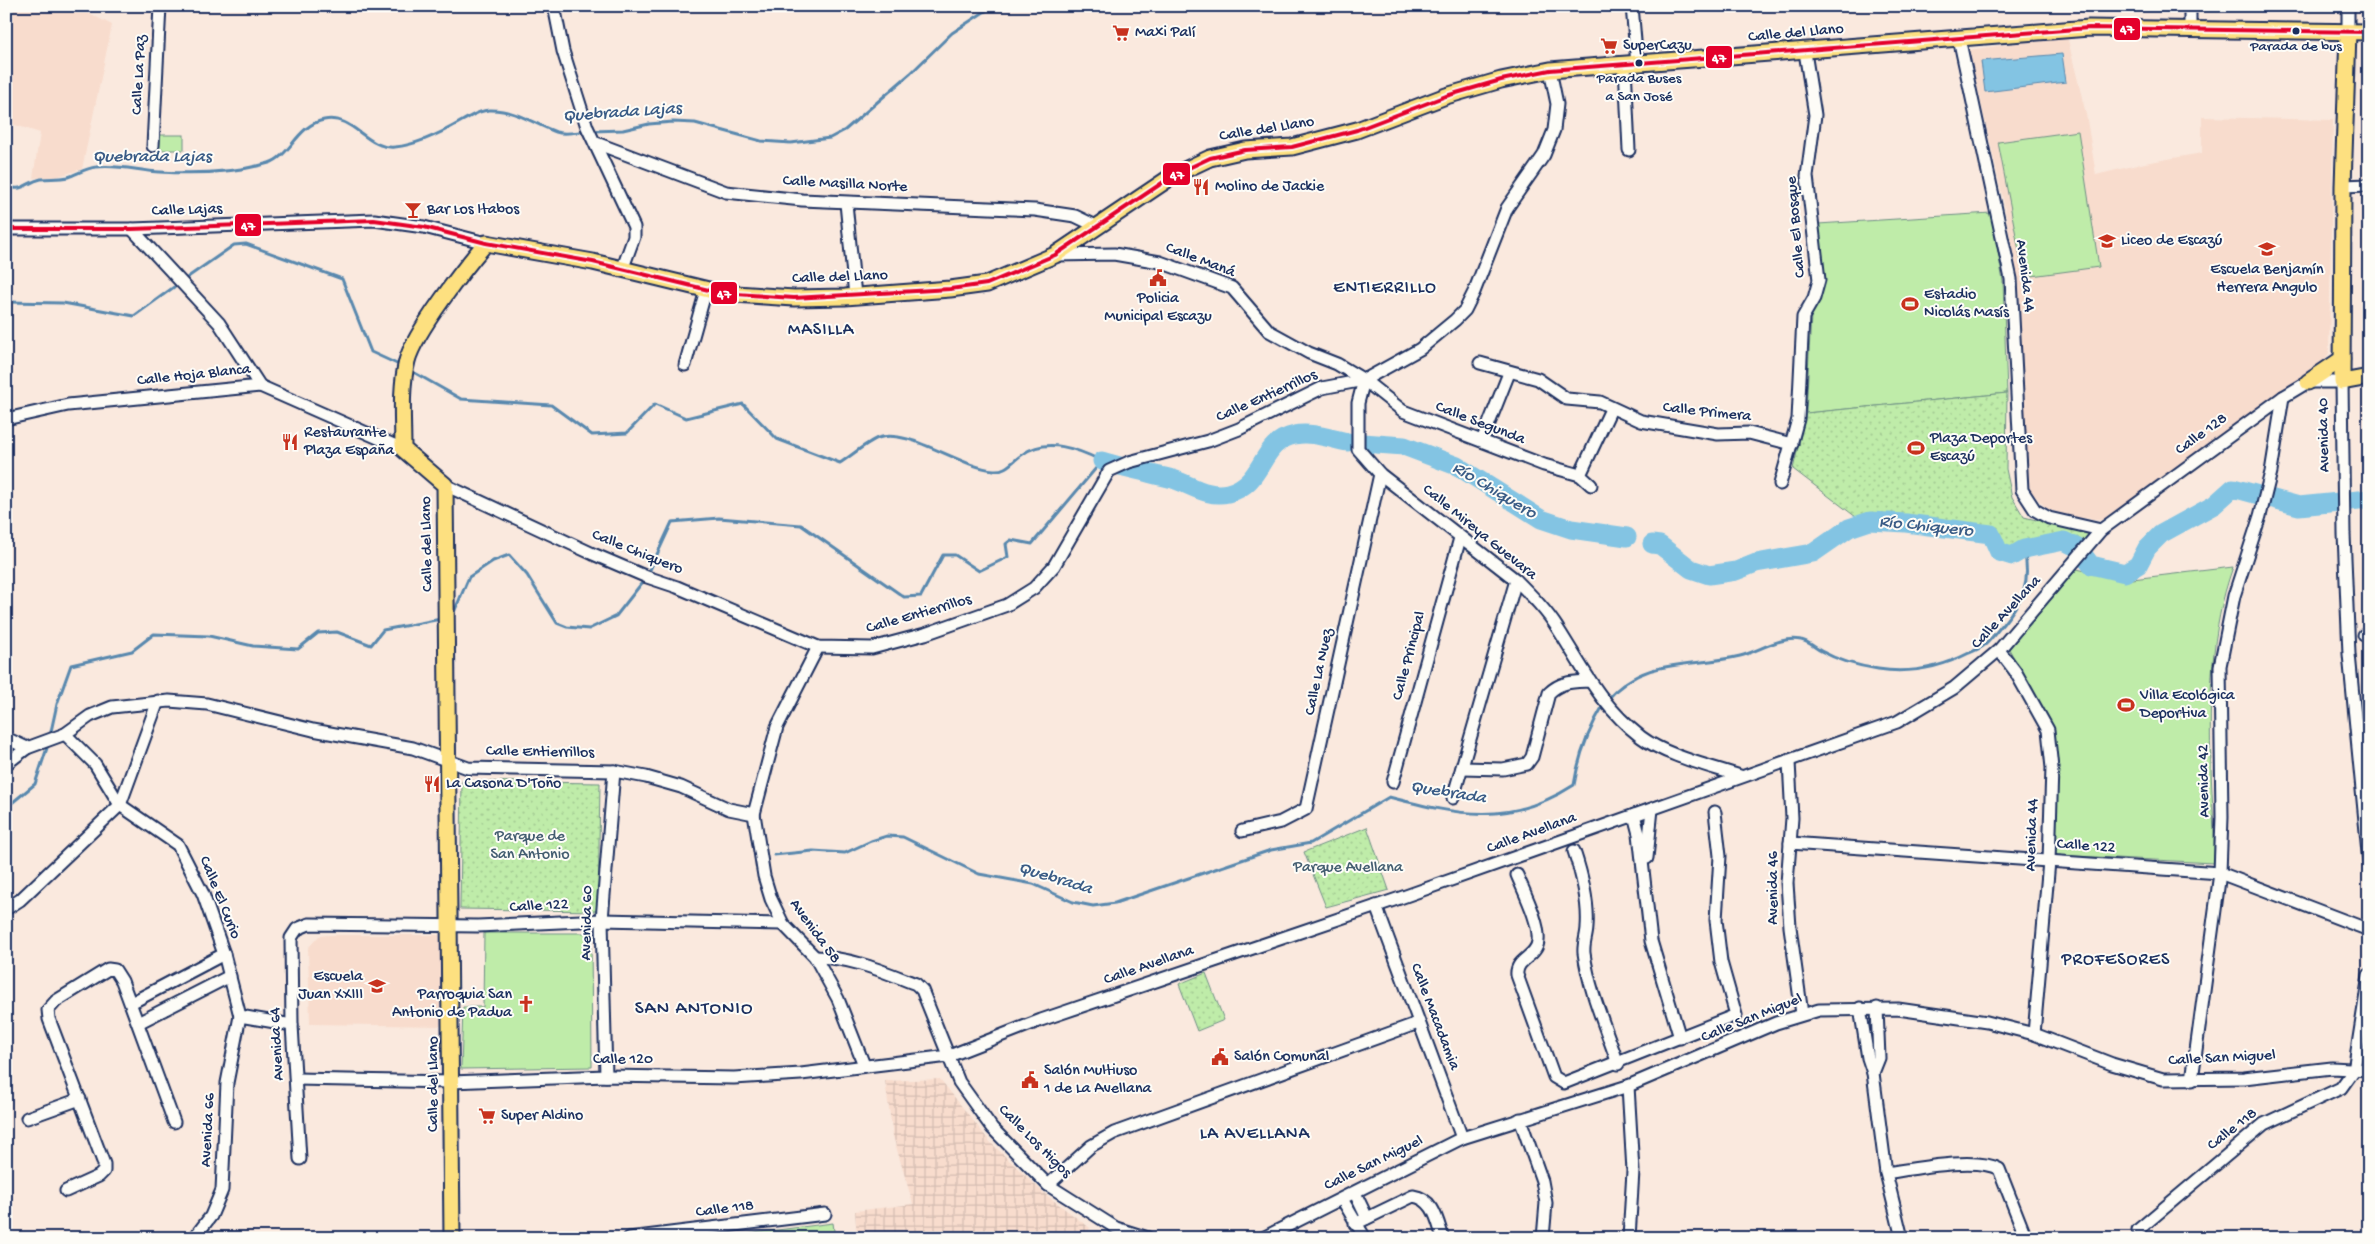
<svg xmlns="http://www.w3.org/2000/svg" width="2375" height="1244" viewBox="0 0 2375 1244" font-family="'Gochi Hand',sans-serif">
<defs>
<pattern id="industrial-grid" width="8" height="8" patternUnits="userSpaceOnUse" patternTransform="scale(1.25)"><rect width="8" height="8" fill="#f8dccd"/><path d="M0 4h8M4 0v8" fill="none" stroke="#d4bdb2"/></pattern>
<pattern id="park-dots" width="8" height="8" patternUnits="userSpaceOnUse" patternTransform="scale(1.25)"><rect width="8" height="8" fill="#bfeca9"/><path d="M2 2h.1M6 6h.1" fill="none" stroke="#a4cb94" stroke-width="1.8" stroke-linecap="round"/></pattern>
</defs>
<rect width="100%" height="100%" fill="#fae9de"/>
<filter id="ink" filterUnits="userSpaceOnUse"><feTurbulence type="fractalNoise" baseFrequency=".02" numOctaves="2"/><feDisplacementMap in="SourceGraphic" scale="10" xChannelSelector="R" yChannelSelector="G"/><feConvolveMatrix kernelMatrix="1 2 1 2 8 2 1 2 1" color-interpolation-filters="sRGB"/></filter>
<g filter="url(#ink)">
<!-- built -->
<g fill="#f8dccd">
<polygon points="6,6 75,6 112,25 82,169 56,177 33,178 40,133 6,122"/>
<polygon points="2067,36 2086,114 2096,175 2145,163 2202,153 2202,117 2333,120 2329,353 2324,361 2283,393 2191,457 2107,520 2072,517 2047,509 2028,488 2019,284 2003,199 1969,50"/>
<polygon points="329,935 446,935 445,1026 310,1024 308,948 319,936"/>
</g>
<!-- industrial -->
<polygon fill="url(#industrial-grid)" points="940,1079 991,1143 1045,1194 1090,1228 1086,1238 857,1238 855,1211 913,1204 893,1136 885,1081"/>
<!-- green -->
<g fill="#bfeca9" stroke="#6d8e84">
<polygon points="2078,131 2099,267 2024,277 1998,142"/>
<rect x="159" y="135" width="25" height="15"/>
<polygon points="1991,213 2003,281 2007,393 1806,413 1811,315 1822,293 1818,224"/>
<path d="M 2233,567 C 2210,631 2209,700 2211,768 C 2212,800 2215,831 2214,863 L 2055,855 L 2057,774 L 2054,729 L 2009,649 L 2077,569 L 2124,580 Z"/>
<polygon points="484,933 591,933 592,1067 461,1069 463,1007 483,1007"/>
<polygon points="833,1223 835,1238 714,1238"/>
</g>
<!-- park -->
<g fill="url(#park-dots)" stroke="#6d8e84">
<polygon points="2007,393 2006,469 2012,497 2024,517 2086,532 2090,536 2082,547 2062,538 2023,544 2012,551 2002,550 1991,530 1881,515 1856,517 1793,469 1806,413"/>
<polygon points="462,781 600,783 598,911 460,909"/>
<polygon points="1367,827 1389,890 1326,907 1304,852"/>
<polygon points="1206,973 1224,1020 1197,1031 1179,984"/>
</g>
<!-- water -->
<polygon fill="#83c4e3" stroke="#5988ae" points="2062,54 2066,82 1985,92 1981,61"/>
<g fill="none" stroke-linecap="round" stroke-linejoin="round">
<!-- stream -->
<g stroke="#5988ae" stroke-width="3">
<polyline points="593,131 623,130 649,124 673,122 695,123 761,141 791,143 830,138 845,130 911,73 952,33 993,6"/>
<path d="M 6,187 C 25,192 26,182 41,179 C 50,178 59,179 68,177 C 77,174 86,168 96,167 C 118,164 139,171 160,172 C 195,174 235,173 269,163 C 290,157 297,125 324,120 C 354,114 366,150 395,147 C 417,145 443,132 462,121 C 472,116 477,111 489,110 C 515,109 534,124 556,132 C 565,135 577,132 586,131"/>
<polyline points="188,277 234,245 246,244 342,279 371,352 397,364"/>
<polyline points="6,302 63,303 134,316 174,287"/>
<path d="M 415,373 L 461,399 L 551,405 L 592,435 L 627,433 L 655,404 L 686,418 L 743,404 L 777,439 L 840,463 C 851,456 867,442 878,438 C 907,427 959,467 994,470 C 1007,471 1012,461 1023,454 C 1047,437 1078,449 1102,461 L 1032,544 L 1011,540 L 1006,544 L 1008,557 L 979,571 L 955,555 L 943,555 L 921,596 L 904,597 L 801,525 L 719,518 L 672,522 L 648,574"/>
<polyline points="452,617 469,577 493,561 509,555 527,575 557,623 567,627 589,629 616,616 645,579"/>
<path d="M 1608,699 C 1645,656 1691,668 1740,656 C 1760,651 1779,636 1801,640 C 1808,641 1815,648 1821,651 C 1839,661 1858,666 1878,669 C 1911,674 1940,668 1969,653 C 1974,651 1981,648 1986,644 C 1992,638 1997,631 2003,624 C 2024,598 2031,583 2024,549"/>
<polyline points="50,736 57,704 71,665 132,651 154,634 209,636 253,646 298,649 318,633 337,632 371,645 383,630 441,619"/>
<polyline points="6,821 7,807 35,784 49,742"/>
<path d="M 774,855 L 813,851 L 845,853 L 871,841 L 887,836 L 903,837 L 979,874 L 1033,884 L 1073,902 L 1093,906 L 1115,903 L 1271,850 L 1311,843 L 1389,797 C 1458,815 1509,827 1574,785 C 1579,754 1588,730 1604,704"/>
</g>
<!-- river -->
<g stroke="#83c4e3" stroke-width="19">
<polyline points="1363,443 1404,446 1457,466 1541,519 1571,529 1627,537"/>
<path d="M 1102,461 C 1125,468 1149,473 1173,479 C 1191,485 1208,498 1228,493 C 1266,483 1258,442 1295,435 C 1311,431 1331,439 1348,442"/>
<polyline points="1652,544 1660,545 1691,569 1709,575 1736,571 1756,563 1813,553 1849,528 1870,521 1906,523 1991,534 1999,552 2012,556 2024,549 2064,541 2078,548 2091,565 2125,573 2138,565 2147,548 2161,534 2214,505 2233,488 2299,506 2369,499"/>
</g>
<!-- minor casing -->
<g stroke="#1b2f5e" stroke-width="15">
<g id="minor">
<polyline points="554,6 563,51 587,127 634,227 634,237 622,270"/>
<polyline points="1632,6 1637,64"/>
<polyline points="2190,6 2190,29"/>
<polyline points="2348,6 2348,32"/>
<polyline points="1959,38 2011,279 2022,490 2035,510 2049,518 2101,530"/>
<polyline points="1625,65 1629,150"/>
<polyline points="596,143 726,192 802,200 1035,210 1075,216 1098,227"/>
<polyline points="153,146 160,6"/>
<polyline points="2343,186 2369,185"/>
<polyline points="846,203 855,296"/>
<polyline points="6,229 132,229 374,220 424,227 486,243"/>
<polyline points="132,229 219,323 260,386"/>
<polyline points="1056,255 1114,254 1160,262 1232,288 1269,331 1309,353 1337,364 1364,380 1403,411 1544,465 1580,475 1591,485"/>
<polyline points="1480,363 1538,379 1567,399 1600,402 1641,421 1718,434 1749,433 1792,444"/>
<polyline points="685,365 706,290"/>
<path d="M 1364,380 L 1358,403 L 1358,449 L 1380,474 L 1516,580 C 1531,595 1547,611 1558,629 C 1585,671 1600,705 1641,737 C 1666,756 1710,766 1740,776"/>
<polyline points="6,419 68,405 260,386 403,449"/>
<polyline points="1482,441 1509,373"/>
<polyline points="1580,475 1611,409"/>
<polyline points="1780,484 1798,419 1803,317 1814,298 1819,280 1807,176 1815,115 1805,52"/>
<polyline points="445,485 593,554 647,577 677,587 818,647 872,648 925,634 1007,605 1034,588 1054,566 1109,471 1129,462 1208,441 1239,429 1322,388 1364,380 1420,349 1455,320 1465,310 1474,292 1507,208 1544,155 1554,130 1557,104 1550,70"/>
<polyline points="2364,635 2369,635"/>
<polyline points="1999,650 2015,671 2048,730 2052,768 2049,861 2034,1034"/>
<polyline points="65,734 95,764 120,805 178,845 203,894 224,954 240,1016 292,1025"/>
<polyline points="6,738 27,748"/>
<polyline points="1789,762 1792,818 1787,883 1790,927 1802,1014"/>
<polyline points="6,764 27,748 65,734 90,716 112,707 169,701 207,704 313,730 413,748 468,768 614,771 646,777 681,787 729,809 754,814 777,727 818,647"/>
<path d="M 1462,768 L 1503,769 L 1527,764 L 1532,757 L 1549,693 C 1561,681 1574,682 1590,681"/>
<polyline points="1393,782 1460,538"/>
<polyline points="1453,798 1516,580"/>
<polyline points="754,814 764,876 771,899 783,924 815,957 838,999 864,1065"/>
<polyline points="1634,815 1639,834 1651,941 1680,1038"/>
<polyline points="1242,831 1281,822 1306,809 1380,474"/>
<polyline points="1790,843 2220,873 2369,930"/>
<path d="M 1574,851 C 1582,875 1589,901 1587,927 C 1587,935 1583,944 1584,953 C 1589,991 1606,1028 1618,1064"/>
<polyline points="1647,858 1652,809"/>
<path d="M 1517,875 C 1524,892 1540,923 1538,941 C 1537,957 1515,959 1517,975 L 1554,1077 L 1564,1083 L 1736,1015 L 1721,962 L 1716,920 L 1720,856 L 1715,812"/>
<polyline points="1376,906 1462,1138"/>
<polyline points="6,909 20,900 120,805 158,701"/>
<path d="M 815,957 C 851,957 882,971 916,984 L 922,990 L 959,1082 L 992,1128 L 1048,1185 L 1116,1228 L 1148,1238"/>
<polyline points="131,1003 224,954"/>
<polyline points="1860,1008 1868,1058 1873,1073 1886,1173 1902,1238"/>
<polyline points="138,1023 230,976"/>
<polyline points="1873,1073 1879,1058 1877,1008"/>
<polyline points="606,1076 602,920 614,771"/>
<polyline points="296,1079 451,1082 606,1076 734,1078 801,1074 949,1056 1041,1020 1400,898 1897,722 1954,688 1999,650 2101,530 2283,397 2308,382 2342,382 2344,534 2349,654 2369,863"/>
<polyline points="2192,1080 2220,873 2222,817 2220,666 2234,596 2260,516 2271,472 2283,397"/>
<polyline points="1628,1086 1633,1171 1629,1238"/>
<polyline points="27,1118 80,1099"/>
<polyline points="1520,1119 1542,1181 1546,1203 1543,1238"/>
<polyline points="300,1159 292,1025 291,938 297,929 309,924 478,926 602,920 783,924"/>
<path d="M 1886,1173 C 1913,1169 1976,1156 1999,1169 L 2026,1238"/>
<polyline points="1048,1185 1091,1146 1114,1133 1418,1023"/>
<polyline points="66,1191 99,1176 104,1171 104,1164 49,1019 48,1010 56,1001 108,969 115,970 122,981 174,1122"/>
<polyline points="1355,1193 1367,1218"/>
<polyline points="1342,1199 1365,1238"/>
<path d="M 1355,1224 L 1413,1196 C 1434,1199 1437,1220 1443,1238"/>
<polyline points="2138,1230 2264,1124 2341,1088 2354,1070 2369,975"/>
<polyline points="194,1238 211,1216 222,1190 227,1083 240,1016"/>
<polyline points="629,1238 825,1214"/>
<polyline points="1263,1238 1462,1138 1628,1086 1776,1023 1819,1010 1898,1009 1987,1022 2034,1034 2112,1064 2163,1079 2244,1078 2332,1068 2369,1070"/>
</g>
</g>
<!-- major casing -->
<g stroke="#1b2f5e" stroke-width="19">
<g id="major">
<polyline points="2348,32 2343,186 2342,382 2369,377"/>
<polyline points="2308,382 2342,359"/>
<path d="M 452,1238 L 445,485 L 403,449 C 403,420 400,389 407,361 C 414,333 466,266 486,243 L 593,262 L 721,293 L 794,298 L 845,297 L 950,289 L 987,284 L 1055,255 L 1174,175 L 1210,158 L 1245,150 L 1292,147 L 1357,130 L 1446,96 L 1501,80 L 1550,70 L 2089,28 L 2369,32"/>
</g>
</g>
<!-- minor -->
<use href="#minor" stroke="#fdfcf7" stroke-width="11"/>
<!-- major -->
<use href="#major" stroke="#fde080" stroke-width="15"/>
<!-- bus-1 casing -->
<g stroke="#fdfcf7" stroke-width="8">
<polyline id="bus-1" points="6,229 132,229 374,220 424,227 486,243 593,262 721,293 794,298 950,289 987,284 1055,255 1174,175 1210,158 1245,150 1292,147 1357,130 1446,96 1501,80 1550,70 2089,28 2369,32"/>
</g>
<!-- bus-1 -->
<use href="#bus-1" stroke="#e4002b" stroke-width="4"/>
</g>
</g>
<!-- icons -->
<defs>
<g id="supermarket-bare" transform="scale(1.35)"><path d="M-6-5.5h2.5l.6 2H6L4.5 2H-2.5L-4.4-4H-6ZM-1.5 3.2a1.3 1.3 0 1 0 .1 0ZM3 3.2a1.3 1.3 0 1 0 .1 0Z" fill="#c8321e" stroke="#fdfcf7" stroke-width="2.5" paint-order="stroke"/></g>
<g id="restaurant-bare" transform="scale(1.35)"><path d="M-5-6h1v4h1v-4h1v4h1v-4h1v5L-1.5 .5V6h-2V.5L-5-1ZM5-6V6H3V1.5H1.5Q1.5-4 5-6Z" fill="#c8321e" stroke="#fdfcf7" stroke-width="2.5" paint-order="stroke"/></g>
<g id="bar-bare" transform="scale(1.35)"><path d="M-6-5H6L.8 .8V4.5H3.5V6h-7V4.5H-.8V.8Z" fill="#c8321e" stroke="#fdfcf7" stroke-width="2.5" paint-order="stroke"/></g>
<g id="school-bare" transform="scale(1.35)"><path d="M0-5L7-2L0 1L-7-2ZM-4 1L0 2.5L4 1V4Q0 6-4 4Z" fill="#c8321e" stroke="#fdfcf7" stroke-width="2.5" paint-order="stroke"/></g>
<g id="civic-bare" transform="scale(1.35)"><path d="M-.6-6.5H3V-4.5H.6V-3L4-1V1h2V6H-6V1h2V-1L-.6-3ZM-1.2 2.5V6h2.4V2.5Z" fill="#c8321e" stroke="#fdfcf7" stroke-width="2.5" paint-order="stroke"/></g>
<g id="stadium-bare" transform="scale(1.35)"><path d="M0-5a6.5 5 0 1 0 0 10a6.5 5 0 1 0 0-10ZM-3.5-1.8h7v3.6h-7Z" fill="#c8321e" stroke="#fdfcf7" stroke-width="2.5" paint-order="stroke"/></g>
<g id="church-bare" transform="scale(1.35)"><path d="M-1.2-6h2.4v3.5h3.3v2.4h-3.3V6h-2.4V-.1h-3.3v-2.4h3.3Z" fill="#c8321e" stroke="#fdfcf7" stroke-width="2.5" paint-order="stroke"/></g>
</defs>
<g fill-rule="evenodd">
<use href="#supermarket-bare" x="1121" y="33"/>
<use href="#supermarket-bare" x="1609" y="46"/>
<use href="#restaurant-bare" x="1201" y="187"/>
<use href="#bar-bare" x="413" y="210"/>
<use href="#school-bare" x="2107" y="241"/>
<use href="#school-bare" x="2267" y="249"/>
<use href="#civic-bare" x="1158" y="278"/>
<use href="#stadium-bare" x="1910" y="304"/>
<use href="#restaurant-bare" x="290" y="442"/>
<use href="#stadium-bare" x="1916" y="448"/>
<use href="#stadium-bare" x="2126" y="705"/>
<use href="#restaurant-bare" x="432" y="784"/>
<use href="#school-bare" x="377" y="986"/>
<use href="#church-bare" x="526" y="1004"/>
<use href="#civic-bare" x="1220" y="1057"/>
<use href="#civic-bare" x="1030" y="1080"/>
<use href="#supermarket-bare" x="487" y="1116"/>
</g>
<!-- markers -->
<g fill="#1b2f5e" stroke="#fdfcf7" stroke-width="2">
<circle cx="2296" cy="31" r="4.5"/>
<circle cx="1639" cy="63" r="4.5"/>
</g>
<g text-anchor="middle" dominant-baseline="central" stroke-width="4" stroke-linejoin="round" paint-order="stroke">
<!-- bus labels -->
<g font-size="15" fill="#1b2f5e" stroke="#fdfcf7">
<text x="2296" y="47">Parada de bus</text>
<text x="1639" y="79">Parada Buses<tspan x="1639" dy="18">a San José</tspan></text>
</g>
<!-- poi labels -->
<g font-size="16" fill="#1b2f5e" stroke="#fdfcf7" text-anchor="start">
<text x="1135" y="33">Maxi Palí</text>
<text x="1623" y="46">SuperCazu</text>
<text x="1215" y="187">Molino de Jackie</text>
<text x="427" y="210">Bar Los Itabos</text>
<text x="2121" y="241">Liceo de Escazú</text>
<text x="2267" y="270" text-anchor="middle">Escuela Benjamín<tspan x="2267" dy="18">Herrera Angulo</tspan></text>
<text x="1924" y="295">Estadio<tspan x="1924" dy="18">Nicolás Masís</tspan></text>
<text x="1158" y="299" text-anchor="middle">Policia<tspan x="1158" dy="18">Municipal Escazu</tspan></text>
<text x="304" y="433">Restaurante<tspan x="304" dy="18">Plaza España</tspan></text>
<text x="1930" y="439">Plaza Deportes<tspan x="1930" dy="18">Escazú</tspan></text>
<text x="2140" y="696">Villa Ecológica<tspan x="2140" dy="18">Deportiva</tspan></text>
<text x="446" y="784">La Casona D'Toño</text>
<text x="363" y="977" text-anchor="end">Escuela<tspan x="363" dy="18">Juan XXIII</tspan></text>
<text x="512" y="995" text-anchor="end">Parroquia San<tspan x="512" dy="18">Antonio de Padua</tspan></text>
<text x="1234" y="1057">Salón Comunal</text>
<text x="1044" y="1071">Salón Multiuso<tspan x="1044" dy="18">1 de La Avellana</tspan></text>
<text x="501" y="1116">Super Aldino</text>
</g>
<!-- street labels -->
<g font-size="16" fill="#1b2f5e" stroke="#fdfcf7">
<text transform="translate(1796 34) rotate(-5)">Calle del Llano</text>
<text transform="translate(140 75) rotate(-87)">Calle La Paz</text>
<text transform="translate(1267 130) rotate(-9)">Calle del Llano</text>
<text transform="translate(845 185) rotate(3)">Calle Masilla Norte</text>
<text transform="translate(187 211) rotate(-2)">Calle Lajas</text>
<text transform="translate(1797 227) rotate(-95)">Calle El Bosque</text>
<text transform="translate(1200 261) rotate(21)">Calle Maná</text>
<text transform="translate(2024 276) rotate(83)">Avenida 44</text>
<text transform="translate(840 278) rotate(-2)">Calle del Llano</text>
<text transform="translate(194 376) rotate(-6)">Calle Hoja Blanca</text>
<text transform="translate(1267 397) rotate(-24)">Calle Entierrillos</text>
<text transform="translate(1707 413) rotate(6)">Calle Primera</text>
<text transform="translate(1480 424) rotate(21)">Calle Segunda</text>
<text transform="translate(2202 435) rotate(-36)">Calle 128</text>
<text transform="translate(2325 435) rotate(-91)">Avenida 40</text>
<text transform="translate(1479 533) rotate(39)">Calle Mireya Guevara</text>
<text transform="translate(428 544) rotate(-91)">Calle del Llano</text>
<text transform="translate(637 553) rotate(22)">Calle Chiquero</text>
<text transform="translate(2007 613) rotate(-47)">Calle Avellana</text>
<text transform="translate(919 615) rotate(-16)">Calle Entierrillos</text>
<text transform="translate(1410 656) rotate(-75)">Calle Principal</text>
<text transform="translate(1320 672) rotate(-78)">Calle La Nuez</text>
<text transform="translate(540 753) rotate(1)">Calle Entierrillos</text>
<text transform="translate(2205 781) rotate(-91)">Avenida 42</text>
<text transform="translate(1532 834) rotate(-20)">Calle Avellana</text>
<text transform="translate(2033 835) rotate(-88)">Avenida 44</text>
<text transform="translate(2086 847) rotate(4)">Calle 122</text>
<text transform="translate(1774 888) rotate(-90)">Avenida 46</text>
<text transform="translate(219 898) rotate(68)">Calle El Curio</text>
<text transform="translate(539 907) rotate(-3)">Calle 122</text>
<text transform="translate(588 923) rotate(-89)">Avenida 60</text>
<text transform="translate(814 932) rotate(54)">Avenida 58</text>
<text transform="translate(1149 966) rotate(-19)">Calle Avellana</text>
<text transform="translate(1434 1017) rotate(69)">Calle Macadamia</text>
<text transform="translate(1752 1019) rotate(-22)">Calle San Miguel</text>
<text transform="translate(278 1044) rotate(-93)">Avenida 64</text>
<text transform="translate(2222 1059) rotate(-3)">Calle San Miguel</text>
<text x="623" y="1060">Calle 120</text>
<text transform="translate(434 1084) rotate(-90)">Calle del Llano</text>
<text transform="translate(209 1130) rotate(-87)">Avenida 66</text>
<text transform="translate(2233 1130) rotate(-38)">Calle 118</text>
<text transform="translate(1034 1142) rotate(45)">Calle Los Higos</text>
<text transform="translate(1374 1164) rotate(-26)">Calle San Miguel</text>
<text transform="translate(725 1210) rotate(-7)">Calle 118</text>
</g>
<!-- park labels -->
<g font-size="16" fill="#445e71" stroke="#fdfcf7">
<text x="530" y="837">Parque de<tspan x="530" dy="18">San Antonio</tspan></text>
<text x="1348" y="868">Parque Avellana</text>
</g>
<!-- water labels -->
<g font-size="18" font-style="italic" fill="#3a5c86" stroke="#fdfcf7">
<text transform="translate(622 113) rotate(-4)">Quebrada Lajas</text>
<text x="152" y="157">Quebrada Lajas</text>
<text transform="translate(1494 491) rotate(31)">Río Chiquero</text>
<text transform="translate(1926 527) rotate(6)">Río Chiquero</text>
<text transform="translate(1448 793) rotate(9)">Quebrada</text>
<text transform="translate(1055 879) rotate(17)">Quebrada</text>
</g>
<!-- neighbourhood labels -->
<g font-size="18" letter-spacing="1" fill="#1b2f5e" stroke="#fdfcf7">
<text x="1385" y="288">ENTIERRILLO</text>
<text x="821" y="330">MASILLA</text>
<text x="2116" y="960">PROFESORES</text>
<text x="1255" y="1134">LA AVELLANA</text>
</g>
<!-- quarter labels -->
<g font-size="19" letter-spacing="1" fill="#1b2f5e" stroke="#fdfcf7">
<text x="694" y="1009">SAN ANTONIO</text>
</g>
</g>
<g stroke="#fdfcf7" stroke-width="2">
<rect x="2113" y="17" width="28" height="24" rx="5" fill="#e4002b"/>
<rect x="1705" y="45" width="28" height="24" rx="5" fill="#e4002b"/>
<rect x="1162" y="162" width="29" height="24" rx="5" fill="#e4002b"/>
<rect x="234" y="213" width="28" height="24" rx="5" fill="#e4002b"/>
<rect x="710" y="281" width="28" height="24" rx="5" fill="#e4002b"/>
</g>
<g font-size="14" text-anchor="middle" font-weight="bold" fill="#fff">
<text x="2127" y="33">47</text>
<text x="1719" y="62">47</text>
<text x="1177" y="179">47</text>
<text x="248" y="230">47</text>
<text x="724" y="298">47</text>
</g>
<!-- margin -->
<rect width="2375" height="1244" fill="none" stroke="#fdfcf7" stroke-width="25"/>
<rect x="12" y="12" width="2350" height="1219" fill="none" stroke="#1b2f5e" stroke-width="2" filter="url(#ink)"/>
</svg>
